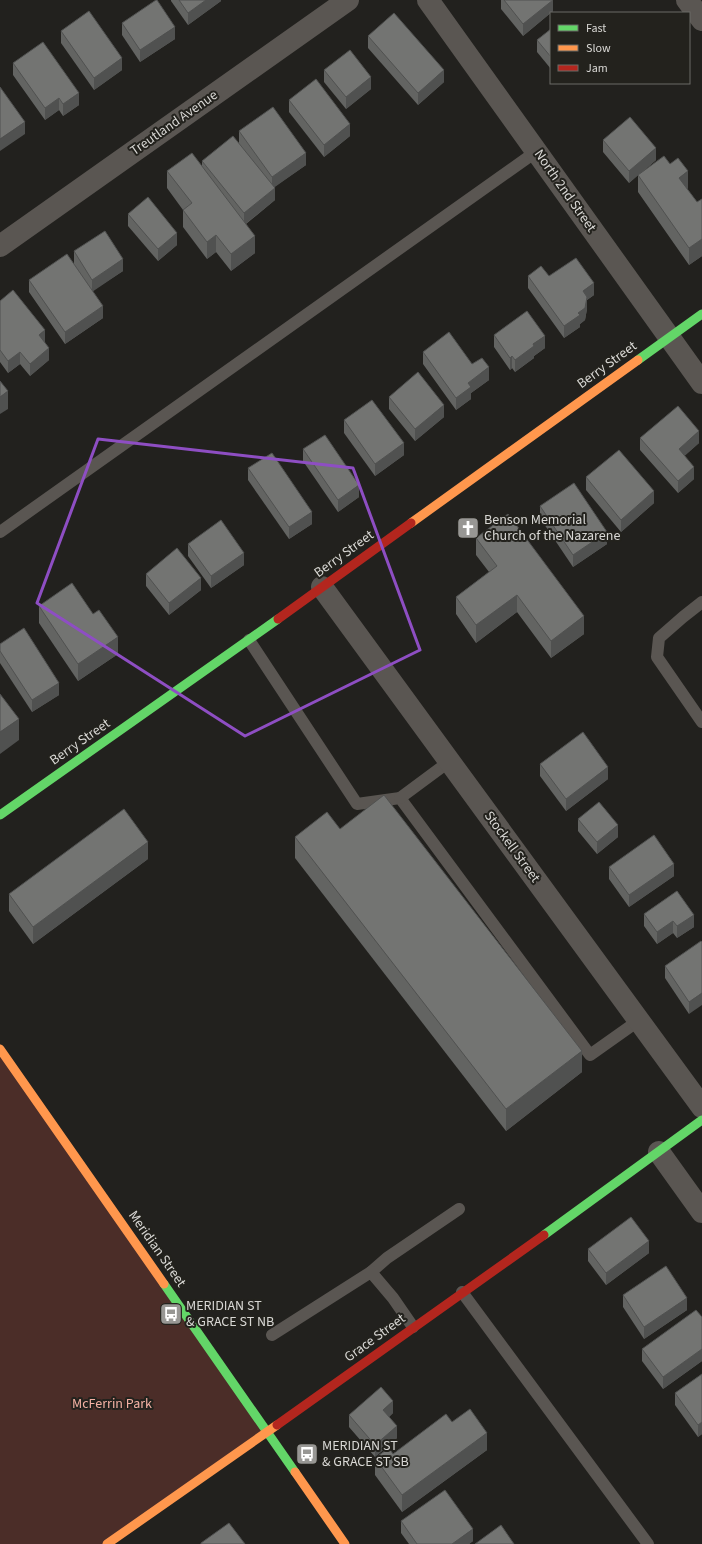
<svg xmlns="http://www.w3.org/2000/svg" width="702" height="1544" viewBox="0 0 702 1544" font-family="'Source Sans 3',sans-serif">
<rect width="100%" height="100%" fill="#22211e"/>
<!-- green -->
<polygon fill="#4b2d28" points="0,1049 268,1432 107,1544 0,1544"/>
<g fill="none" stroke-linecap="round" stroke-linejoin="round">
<!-- lane -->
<g stroke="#5a5652" stroke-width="12">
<polyline points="0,532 537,151"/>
<polyline points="702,602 683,617 659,638 657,657 702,722"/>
<polyline points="249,640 357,804 400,798 590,1055 638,1021"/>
<polyline points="400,798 450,761"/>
<polyline points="371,1272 387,1258 459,1209"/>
<polyline points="462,1292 648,1544"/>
<polyline points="272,1335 371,1272 393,1298 413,1327"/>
</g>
<!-- street -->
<g stroke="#5a5652" stroke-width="22">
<polyline points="428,0 702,383"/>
<polyline points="687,0 702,20"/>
<polyline points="0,246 348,0"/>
<polyline points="322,587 702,1107"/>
<polyline points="659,1152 702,1212"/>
</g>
<!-- fast -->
<g stroke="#63d668" stroke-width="9">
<polyline points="638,360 702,314"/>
<polyline points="0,815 278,619"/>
<polyline points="544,1235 702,1120"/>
<polyline points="164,1284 295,1472"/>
</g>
<!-- slow -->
<g stroke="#ff974d" stroke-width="9">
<polyline points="411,523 638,360"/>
<polyline points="0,1049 164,1284"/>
<polyline points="295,1472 345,1544"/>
<polyline points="107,1544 277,1425"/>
</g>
<!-- jam -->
<g stroke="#b3261e" stroke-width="9">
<polyline points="278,619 411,523"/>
<polyline points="277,1425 544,1235"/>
</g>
</g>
<!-- wall -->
<g fill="#636462">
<polygon points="171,0 221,0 221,1 188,25 171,1"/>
<polygon points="501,0 553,0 553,11 523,36 501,9"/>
<polygon points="122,23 175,39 140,62 122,35"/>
<polygon points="551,29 551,69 537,52 537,40"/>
<polygon points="61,31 122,70 94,90 61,43"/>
<polygon points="368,36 444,82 418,105 368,48"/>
<polygon points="13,63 79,105 63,116 59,110 45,120 13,75"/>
<polygon points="324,70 371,89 346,109 324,82"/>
<polygon points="289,100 350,136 324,157 289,112"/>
<polygon points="239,131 306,165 274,187 275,200 246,224 255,253 231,271 216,252 207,259 183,227 183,210 167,188 167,171 202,166 202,161 239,143"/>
<polygon points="603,140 656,160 640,174 688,188 687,189 697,202 702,199 702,256 689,265 638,192 638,175 629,183 603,152"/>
<polygon points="128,214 177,245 158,261 128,226"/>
<polygon points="74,251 123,271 92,291 103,318 65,344 29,292 29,280 74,263"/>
<polygon points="528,276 549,276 594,295 587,300 587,309 585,320 580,324 580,327 564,338 528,288"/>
<polygon points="0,301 45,342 49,360 30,376 20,364 8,373 0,362"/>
<polygon points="494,335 545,348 534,356 534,358 515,372 512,368 510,370 494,347"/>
<polygon points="423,352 472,364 489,380 471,393 471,399 456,410 423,364"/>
<polygon points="389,397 444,417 415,441 389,409"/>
<polygon points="344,420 404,455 375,476 344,433"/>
<polygon points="640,438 699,443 684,456 694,479 678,493 640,450"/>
<polygon points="303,449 359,497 338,512 303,461"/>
<polygon points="248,468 312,524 289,539 248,480"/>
<polygon points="586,477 654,503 621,532 586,490"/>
<polygon points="540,506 607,544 573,567 540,518"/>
<polygon points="476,538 584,634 551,658 517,612 476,643 456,614 456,597 489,572 476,555"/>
<polygon points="188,544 244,565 211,588 188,556"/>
<polygon points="146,574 201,590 169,615 146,586"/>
<polygon points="39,606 118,654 78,681 39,623"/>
<polygon points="0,644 59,695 32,712 0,663"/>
<polygon points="540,764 608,779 566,811 540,776"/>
<polygon points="578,819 618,837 597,854 578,831"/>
<polygon points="340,829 582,1072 506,1131 295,858 295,837"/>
<polygon points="148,859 33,944 9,911 9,894"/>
<polygon points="609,867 674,876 629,907 609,879"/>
<polygon points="677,891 694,927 677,938 673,933 657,944 644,926 644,914"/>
<polygon points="702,942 689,1014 665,978 665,966"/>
<polygon points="588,1249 649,1253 606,1285 588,1261"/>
<polygon points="623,1295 687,1310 644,1339 623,1307"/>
<polygon points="702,1317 702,1361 663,1389 642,1361 642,1349"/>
<polygon points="702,1374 702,1434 698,1437 675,1405 675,1393"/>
<polygon points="393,1413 389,1417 397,1438 375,1457 349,1427 349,1415"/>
<polygon points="452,1422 487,1450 402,1512 375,1475 375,1458 393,1454"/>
<polygon points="401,1521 473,1541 469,1544 409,1544 401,1533"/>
</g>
<!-- shaded-wall -->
<g fill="#505150">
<polygon points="206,0 221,0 221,1 188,25 188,13"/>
<polygon points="553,0 553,11 523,36 523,24"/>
<polygon points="175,27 175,39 140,62 140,50"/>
<polygon points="122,58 122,70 94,90 94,78"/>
<polygon points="444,70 444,82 418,105 418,93"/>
<polygon points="371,77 371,89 346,109 346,97"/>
<polygon points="79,93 79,105 63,116 63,104"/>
<polygon points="59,98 59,110 45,120 45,108"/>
<polygon points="25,122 25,134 0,151 0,139"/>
<polygon points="350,124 350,136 324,157 324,145"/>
<polygon points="656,148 656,160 629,183 629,171"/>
<polygon points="306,153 306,165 272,189 272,177"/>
<polygon points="688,171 688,188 679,195 679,178"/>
<polygon points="275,188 275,200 244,225 244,213"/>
<polygon points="177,233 177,245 158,261 158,249"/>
<polygon points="216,235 216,252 207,259 207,242"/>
<polygon points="255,236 255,253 231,271 231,254"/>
<polygon points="702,239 702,256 689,265 689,248"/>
<polygon points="123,259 123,271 92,292 92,280"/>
<polygon points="594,283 594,295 587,300 587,309 585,320 580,324 580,327 564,338 564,326 578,313 583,291"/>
<polygon points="103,306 103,318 65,344 65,332"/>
<polygon points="45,330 45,342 39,347 39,335"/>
<polygon points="545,336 545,348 534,356 534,358 515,372 515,360 533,344"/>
<polygon points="49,348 49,360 30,376 30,364"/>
<polygon points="20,352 20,364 8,373 8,361"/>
<polygon points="512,356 512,368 510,370 510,358"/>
<polygon points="489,367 489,380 471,393 471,399 456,410 456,398 468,383"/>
<polygon points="8,391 8,409 0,414 0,397"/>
<polygon points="444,405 444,417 415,441 415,429"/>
<polygon points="699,431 699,443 679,461 679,449"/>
<polygon points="404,443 404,455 375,476 375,464"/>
<polygon points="694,467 694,479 678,493 678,481"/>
<polygon points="359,485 359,497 338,512 338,500"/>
<polygon points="654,491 654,503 621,532 621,520"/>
<polygon points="312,512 312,524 289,539 289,527"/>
<polygon points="607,532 607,544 573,567 573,555"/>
<polygon points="244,553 244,565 211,588 211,576"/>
<polygon points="201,578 201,590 169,615 169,603"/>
<polygon points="517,595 517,612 476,643 476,625"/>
<polygon points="584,616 584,634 551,658 551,641"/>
<polygon points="118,637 118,654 78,681 78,664"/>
<polygon points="59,683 59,695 32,712 32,700"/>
<polygon points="19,719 19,740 0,754 0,732"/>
<polygon points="608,767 608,779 566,811 566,799"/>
<polygon points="618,825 618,837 597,854 597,842"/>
<polygon points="148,842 148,859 33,944 33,927"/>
<polygon points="674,864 674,876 629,907 629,895"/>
<polygon points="694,915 694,927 677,938 677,926"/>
<polygon points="673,921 673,933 657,944 657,932"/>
<polygon points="702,993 702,1005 689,1014 689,1002"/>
<polygon points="582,1051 582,1072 506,1131 506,1109"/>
<polygon points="649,1241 649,1253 606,1285 606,1273"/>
<polygon points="687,1298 687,1310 644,1339 644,1327"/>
<polygon points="702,1349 702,1361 663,1389 663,1377"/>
<polygon points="393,1401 393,1413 383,1422 383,1410"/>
<polygon points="702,1422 702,1434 698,1437 698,1425"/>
<polygon points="397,1426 397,1438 375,1457 375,1445"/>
<polygon points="487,1433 487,1450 402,1512 402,1495"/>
<polygon points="473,1529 473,1541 469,1544 452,1544"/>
</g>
<!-- building -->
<g fill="#737472" stroke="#505150">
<polygon points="156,0 157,0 175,27 140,50 122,23"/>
<polygon points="179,0 206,0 188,13"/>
<polygon points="504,0 553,0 523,24"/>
<polygon points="89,11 122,58 94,78 61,31"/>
<polygon points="394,13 444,70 418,93 368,36"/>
<polygon points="551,29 551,57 537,40"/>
<polygon points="43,42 79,93 63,104 59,98 45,108 13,63"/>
<polygon points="350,50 371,77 346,97 324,70"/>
<polygon points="316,79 350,124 324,145 289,100"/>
<polygon points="0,87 25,122 0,139"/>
<polygon points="273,107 306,153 272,177 239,131"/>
<polygon points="630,117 656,148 629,171 603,140"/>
<polygon points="233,136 275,188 244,213 202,161"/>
<polygon points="192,153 255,236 231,254 216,235 207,242 183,210 192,203 167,171"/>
<polygon points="664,156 670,164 678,158 688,171 679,178 697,202 702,199 702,239 689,248 638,175"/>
<polygon points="148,197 177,233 158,249 128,214"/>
<polygon points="105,231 123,259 92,280 74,251"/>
<polygon points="67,254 103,306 65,332 29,280"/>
<polygon points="576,258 594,283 583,291 587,297 585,308 578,313 580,315 564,326 528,276 541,266 549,276"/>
<polygon points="13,290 45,330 39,335 49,348 30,364 20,352 8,361 0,350 0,301"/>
<polygon points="527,311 545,336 533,344 534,346 515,360 512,356 510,358 494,335"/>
<polygon points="449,332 472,364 482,358 489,367 468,383 471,387 456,398 423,352"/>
<polygon points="418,372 444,405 415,429 389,397"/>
<polygon points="0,381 8,391 0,397"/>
<polygon points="372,400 404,443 375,464 344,420"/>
<polygon points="678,406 699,431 679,449 694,467 678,481 640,438"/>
<polygon points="325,435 359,485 338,500 303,449"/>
<polygon points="619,450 654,491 621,520 586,477"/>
<polygon points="272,453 312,512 289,527 248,468"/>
<polygon points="574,483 607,532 573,555 540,506"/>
<polygon points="508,514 584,616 551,641 517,595 476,625 456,597 497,566 476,538"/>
<polygon points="221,520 244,553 211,576 188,544"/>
<polygon points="177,548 201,578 169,603 146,574"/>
<polygon points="72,583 93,614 99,610 118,637 78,664 39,606"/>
<polygon points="24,628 59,683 32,700 0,651 0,644"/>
<polygon points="0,694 19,719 0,732"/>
<polygon points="583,732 608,767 566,799 540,764"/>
<polygon points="384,795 582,1051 506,1109 295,837 327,812 340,829"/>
<polygon points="599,802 618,825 597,842 578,819"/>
<polygon points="124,809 148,842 33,927 9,894"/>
<polygon points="654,835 674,864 629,895 609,867"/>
<polygon points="677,891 694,915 677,926 673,921 657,932 644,914"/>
<polygon points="701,941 702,942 702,993 689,1002 665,966"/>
<polygon points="631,1217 649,1241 606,1273 588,1249"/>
<polygon points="666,1266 687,1298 644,1327 623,1295"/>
<polygon points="696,1310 702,1317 702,1349 663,1377 642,1349"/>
<polygon points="702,1374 702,1422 698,1425 675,1393"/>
<polygon points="381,1387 393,1401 383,1410 397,1426 375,1445 349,1415"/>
<polygon points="470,1409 487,1433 402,1495 375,1458 389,1448 393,1454 446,1414 452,1422"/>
<polygon points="445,1490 473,1529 452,1544 417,1544 401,1521"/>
<polygon points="229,1523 245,1544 201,1544 201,1543"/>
<polygon points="501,1525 514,1544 475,1544"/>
</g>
<!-- marked area -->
<path fill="none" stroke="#8e4ec3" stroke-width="3" stroke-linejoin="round" d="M 98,439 L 353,468 L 420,650 L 245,736 L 37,603 Z"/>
<!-- icons -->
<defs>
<g id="church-square" transform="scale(1.15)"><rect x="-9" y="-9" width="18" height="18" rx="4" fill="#989794" stroke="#23221d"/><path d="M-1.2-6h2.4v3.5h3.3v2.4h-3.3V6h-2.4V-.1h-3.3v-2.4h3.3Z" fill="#fff"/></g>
<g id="bus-square" transform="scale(1.15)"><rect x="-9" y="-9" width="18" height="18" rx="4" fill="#989794" stroke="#23221d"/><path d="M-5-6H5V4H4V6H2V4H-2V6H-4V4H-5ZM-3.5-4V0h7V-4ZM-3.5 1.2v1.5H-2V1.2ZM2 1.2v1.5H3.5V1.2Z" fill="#fff"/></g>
</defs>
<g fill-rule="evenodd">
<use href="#church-square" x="468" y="528"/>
<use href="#bus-square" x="171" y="1314"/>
<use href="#bus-square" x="307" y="1454"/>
</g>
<g text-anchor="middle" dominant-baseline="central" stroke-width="4" stroke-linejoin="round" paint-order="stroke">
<!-- street labels -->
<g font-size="14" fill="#d8d7d4" stroke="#23221d">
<text transform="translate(174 123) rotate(-35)">Treutland Avenue</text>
<text transform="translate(565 191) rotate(55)">North 2nd Street</text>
<text transform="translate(607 365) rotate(-36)">Berry Street</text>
<text transform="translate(344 554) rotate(-36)">Berry Street</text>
<text transform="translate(80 742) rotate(-35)">Berry Street</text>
<text transform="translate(512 847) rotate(54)">Stockell Street</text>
<text transform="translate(157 1249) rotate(55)">Meridian Street</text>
<text transform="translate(375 1338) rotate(-36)">Grace Street</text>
</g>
<!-- poi labels -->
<g font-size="14" fill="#d8d7d4" stroke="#23221d" text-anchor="start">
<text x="484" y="520">Benson Memorial<tspan x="484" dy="16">Church of the Nazarene</tspan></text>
<text x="186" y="1306">MERIDIAN ST<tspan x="186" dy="16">&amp; GRACE ST NB</tspan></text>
<text x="322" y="1446">MERIDIAN ST<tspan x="322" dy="16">&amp; GRACE ST SB</tspan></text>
</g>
<!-- park labels -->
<g font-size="14" fill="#f3b1a3" stroke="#23221d">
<text x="112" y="1404">McFerrin Park</text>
</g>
</g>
<!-- legend -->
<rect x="550" y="12" width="140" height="72" fill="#23221d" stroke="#6b6a66"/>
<rect x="558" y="25" width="20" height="6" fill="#63d668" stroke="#6b6a66"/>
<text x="586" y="32" font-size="12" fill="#d8d7d4">Fast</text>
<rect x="558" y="45" width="20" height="6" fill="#ff974d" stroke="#6b6a66"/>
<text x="586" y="52" font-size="12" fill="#d8d7d4">Slow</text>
<rect x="558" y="65" width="20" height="6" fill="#b3261e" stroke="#6b6a66"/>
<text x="586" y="72" font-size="12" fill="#d8d7d4">Jam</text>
</svg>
